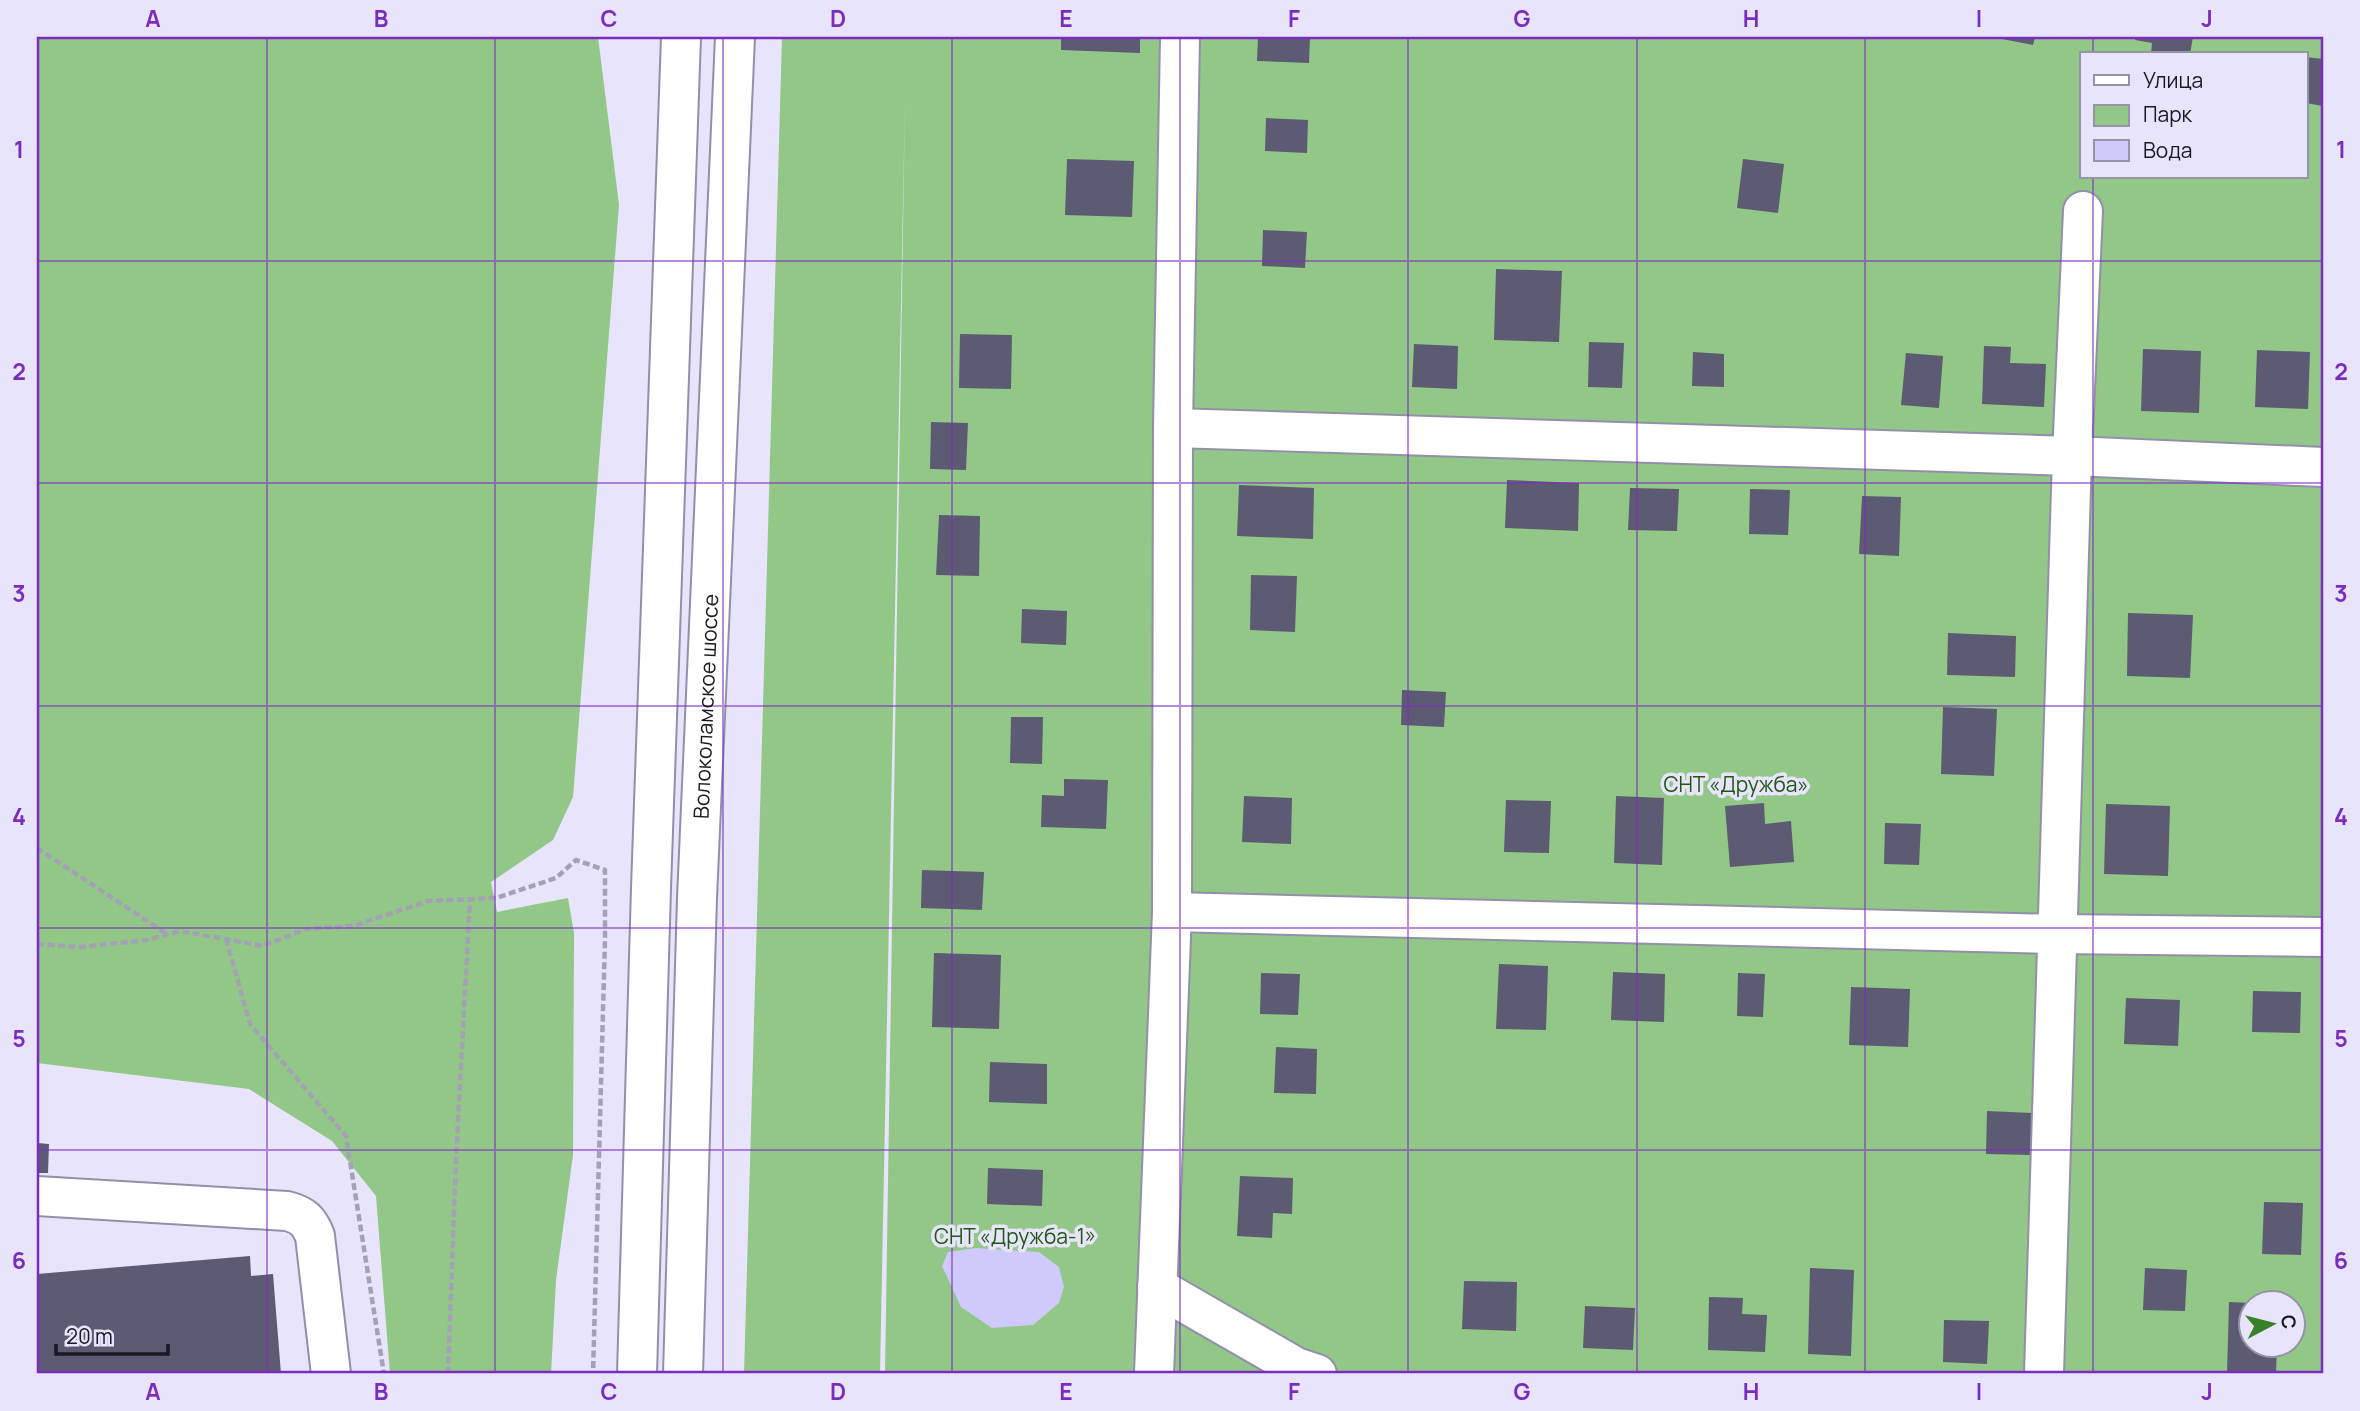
<svg xmlns="http://www.w3.org/2000/svg" width="2360" height="1411" viewBox="0 0 2360 1411" font-family="Manrope,sans-serif">
<rect width="100%" height="100%" fill="#e7e4fc"/>
<!-- green -->
<g fill="#92c787" fill-rule="evenodd">
<polygon points="37,37 598,37 619,205 573,797 553,840 491,882 497,912 568,898 574,933 573,1155 556,1280 551,1374 390,1374 376,1196 332,1141 249,1089 37,1063"/>
<path d="M 782,37 L 2323,37 L 2323,1374 L 885,1374 L 905,101 L 880,1374 L 744,1374 ZM 2082,54 L 2306,54 L 2306,177 L 2082,177 ZM 2252,1302 L 2294,1302 L 2294,1344 L 2252,1344 Z"/>
</g>
<!-- water -->
<polygon fill="#cfc9fc" points="976,1248 1039,1252 1059,1267 1064,1287 1059,1303 1033,1325 992,1328 961,1307 942,1266 948,1252"/>
<!-- building -->
<g fill="#5d5b73">
<polygon points="1061,37 1140,37 1140,53 1061,50"/>
<polygon points="1258,37 1310,37 1309,63 1257,61"/>
<polygon points="1992,37 2035,37 2033,45"/>
<polygon points="2136,37 2193,37 2190,54 2151,54 2152,43 2135,40"/>
<polygon points="2306,57 2323,59 2323,106 2306,103"/>
<polygon points="1266,118 1308,120 1307,153 1265,151"/>
<polygon points="1067,159 1134,161 1132,217 1065,215"/>
<polygon points="1743,159 1784,164 1778,213 1737,208"/>
<polygon points="1263,230 1307,232 1305,268 1262,266"/>
<polygon points="1496,269 1562,271 1559,342 1494,340"/>
<polygon points="960,334 1012,335 1011,389 959,388"/>
<polygon points="1589,342 1624,343 1622,388 1588,387"/>
<polygon points="1414,344 1458,346 1457,389 1412,387"/>
<polygon points="1984,346 2011,347 2010,363 2046,364 2044,407 1982,404"/>
<polygon points="2143,349 2201,351 2199,413 2141,411"/>
<polygon points="2257,350 2310,352 2308,409 2255,407"/>
<polygon points="1693,352 1724,354 1724,387 1692,386"/>
<polygon points="1906,353 1943,356 1939,408 1901,405"/>
<polygon points="931,422 968,423 966,470 930,469"/>
<polygon points="1507,480 1579,483 1578,531 1505,528"/>
<polygon points="1239,485 1314,488 1313,539 1237,536"/>
<polygon points="1630,488 1679,489 1677,531 1628,530"/>
<polygon points="1750,489 1790,490 1788,535 1749,534"/>
<polygon points="1862,496 1901,497 1899,556 1859,554"/>
<polygon points="939,515 980,516 979,576 936,575"/>
<polygon points="1251,575 1297,576 1295,632 1250,630"/>
<polygon points="1022,609 1067,611 1066,645 1021,643"/>
<polygon points="2128,613 2193,615 2190,678 2127,676"/>
<polygon points="1948,633 2016,636 2015,677 1947,675"/>
<polygon points="1402,690 1446,692 1444,727 1401,725"/>
<polygon points="1943,707 1997,709 1994,776 1941,774"/>
<polygon points="1011,717 1043,717 1042,764 1010,763"/>
<polygon points="1064,779 1108,780 1106,829 1041,827 1042,795 1064,796"/>
<polygon points="1244,796 1292,798 1291,844 1242,842"/>
<polygon points="1616,796 1664,798 1662,865 1614,863"/>
<polygon points="1506,800 1551,801 1549,853 1504,852"/>
<polygon points="1764,803 1765,824 1791,821 1794,862 1730,867 1725,806"/>
<polygon points="2106,804 2170,806 2168,876 2104,874"/>
<polygon points="1885,823 1921,824 1919,865 1884,864"/>
<polygon points="922,870 984,872 982,910 921,908"/>
<polygon points="934,953 1001,955 999,1029 932,1027"/>
<polygon points="1499,964 1548,966 1546,1030 1496,1029"/>
<polygon points="1613,972 1665,974 1664,1022 1611,1020"/>
<polygon points="1261,973 1300,974 1298,1015 1260,1014"/>
<polygon points="1738,973 1765,974 1763,1017 1737,1016"/>
<polygon points="1851,987 1910,989 1908,1047 1849,1045"/>
<polygon points="2253,991 2301,992 2300,1033 2252,1032"/>
<polygon points="2126,998 2180,1000 2178,1046 2124,1044"/>
<polygon points="1276,1047 1317,1049 1316,1094 1274,1093"/>
<polygon points="990,1062 1047,1064 1047,1104 989,1102"/>
<polygon points="1987,1111 2032,1113 2031,1155 1986,1154"/>
<polygon points="37,1143 49,1144 48,1173 37,1173"/>
<polygon points="988,1168 1043,1170 1042,1206 987,1204"/>
<polygon points="1240,1176 1293,1178 1292,1214 1273,1213 1272,1238 1237,1236"/>
<polygon points="2264,1202 2303,1203 2301,1255 2262,1254"/>
<polygon points="250,1256 251,1276 273,1274 281,1374 37,1374 37,1274"/>
<polygon points="1810,1268 1854,1270 1851,1356 1808,1354"/>
<polygon points="2145,1268 2187,1270 2185,1311 2143,1310"/>
<polygon points="1464,1281 1517,1282 1516,1331 1462,1329"/>
<polygon points="1709,1297 1743,1298 1742,1314 1767,1315 1765,1352 1708,1350"/>
<polygon points="2229,1302 2252,1303 2252,1344 2277,1344 2276,1374 2227,1374"/>
<polygon points="1585,1306 1635,1308 1633,1350 1583,1348"/>
<polygon points="1944,1320 1989,1321 1987,1364 1943,1362"/>
</g>
<g fill="none" stroke-linecap="round" stroke-linejoin="round">
<!-- minor casing -->
<g stroke="#928faa" stroke-width="42">
<g id="minor">
<polyline points="1173,428 2072,456 2323,467"/>
<polyline points="1172,912 2057,934 2323,937"/>
<path d="M 37,1196 L 287,1211 C 303,1215 309,1221 315,1236 L 331,1374"/>
<polyline points="1157,1287 1296,1367 1317,1374"/>
<polyline points="1154,1374 1172,912 1173,428 1180,37"/>
<polyline points="2044,1374 2072,456 2083,211"/>
</g>
</g>
<!-- major casing -->
<g stroke="#928faa" stroke-width="42">
<g id="major">
<polyline points="637,1374 651,888 681,37"/>
<path id="s1" d="M 683,1374 L 697,898 L 735,37"/>
</g>
</g>
<!-- path -->
<g stroke="#a3a1b4" stroke-width="4.5" stroke-dasharray="7 3.5" stroke-linecap="butt">
<polyline points="37,848 167,934"/>
<polyline points="226,939 250,1024 346,1136 384,1374"/>
<polyline points="37,944 79,947 147,940 180,931 263,946 306,929 353,926 428,901 496,898 556,878 576,860 605,870 605,939 593,1374"/>
<polyline points="448,1374 456,1160 470,899"/>
</g>
<!-- minor -->
<use href="#minor" stroke="#fff" stroke-width="38"/>
<!-- major -->
<use href="#major" stroke="#fff" stroke-width="38"/>
</g>
<!-- grid -->
<path fill="none" stroke="#7b2cbf" stroke-width="2" stroke-opacity="0.55" d="M 267,37 L 267,1374M 495,37 L 495,1374M 723,37 L 723,1374M 952,37 L 952,1374M 1180,37 L 1180,1374M 1408,37 L 1408,1374M 1637,37 L 1637,1374M 1865,37 L 1865,1374M 2093,37 L 2093,54M 2093,177 L 2093,1374M 37,261 L 2323,261M 37,483 L 2323,483M 37,706 L 2323,706M 37,928 L 2323,928M 37,1150 L 2323,1150"/>
<g text-anchor="middle" dominant-baseline="central" stroke-width="7" stroke-linejoin="round" paint-order="stroke">
<!-- street labels -->
<g font-size="21" fill="#1a1923" stroke="#e7e4fc">
<text stroke="none"><textPath href="#s1" startOffset="668">Волоколамское шоссе</textPath></text>
</g>
<!-- park labels -->
<g font-size="21" fill="#1e5811" stroke="#e7e4fc">
<text x="1736" y="784">СНТ «Дружба»</text>
<text x="1015" y="1236">СНТ «Дружба-1»</text>
</g>
</g>
<!-- border -->
<rect width="2360" height="1411" fill="none" stroke="#e7e4fc" stroke-width="77"/>
<!-- legend -->
<rect x="2080" y="52" width="228" height="126" fill="#e7e4fc" stroke="#9593a5" stroke-width="2"/>
<rect x="2094" y="75" width="35" height="10" fill="#ffffff" stroke="#9593a5" stroke-width="2"/>
<text x="2143" y="88" font-size="21" fill="#1a1923">Улица</text>
<rect x="2094" y="105" width="35" height="21" fill="#92c787" stroke="#9593a5" stroke-width="2"/>
<text x="2143" y="122" font-size="21" fill="#1a1923">Парк</text>
<rect x="2094" y="140" width="35" height="21" fill="#cfc9fc" stroke="#9593a5" stroke-width="2"/>
<text x="2143" y="158" font-size="21" fill="#1a1923">Вода</text>
<!-- north arrow -->
<g transform="translate(2272 1324) rotate(83)"><circle r="33" fill="#e7e4fc" stroke="#9593a5" stroke-width="2"/>
<path d="M0-5L12 26L0 18L-12 26Z" fill="#388128"/>
<text y="-10" font-size="19" font-weight="bold" text-anchor="middle" fill="#1a1923">С</text>
</g>
<!-- scale -->
<path d="M56 1344v10h112v-10" fill="none" stroke="#1a1923" stroke-width="3.5"/>
<text x="66" y="1344" font-size="21" fill="#1a1923" stroke="#e7e4fc" stroke-width="5" paint-order="stroke">20 m</text>
<rect x="38" y="38" width="2284" height="1334" fill="none" stroke="#7b2cbf" stroke-width="2.5"/>
<g font-size="23" text-anchor="middle" font-weight="bold" fill="#7b2cbf">
<text x="153" y="27">A</text>
<text x="381" y="27">B</text>
<text x="609" y="27">C</text>
<text x="838" y="27">D</text>
<text x="1066" y="27">E</text>
<text x="1294" y="27">F</text>
<text x="1522" y="27">G</text>
<text x="1751" y="27">H</text>
<text x="1979" y="27">I</text>
<text x="2207" y="27">J</text>
<text x="19" y="158">1</text>
<text x="2341" y="158">1</text>
<text x="19" y="380">2</text>
<text x="2341" y="380">2</text>
<text x="19" y="602">3</text>
<text x="2341" y="602">3</text>
<text x="19" y="825">4</text>
<text x="2341" y="825">4</text>
<text x="19" y="1047">5</text>
<text x="2341" y="1047">5</text>
<text x="19" y="1269">6</text>
<text x="2341" y="1269">6</text>
<text x="153" y="1400">A</text>
<text x="381" y="1400">B</text>
<text x="609" y="1400">C</text>
<text x="838" y="1400">D</text>
<text x="1066" y="1400">E</text>
<text x="1294" y="1400">F</text>
<text x="1522" y="1400">G</text>
<text x="1751" y="1400">H</text>
<text x="1979" y="1400">I</text>
<text x="2207" y="1400">J</text>
</g>
</svg>
